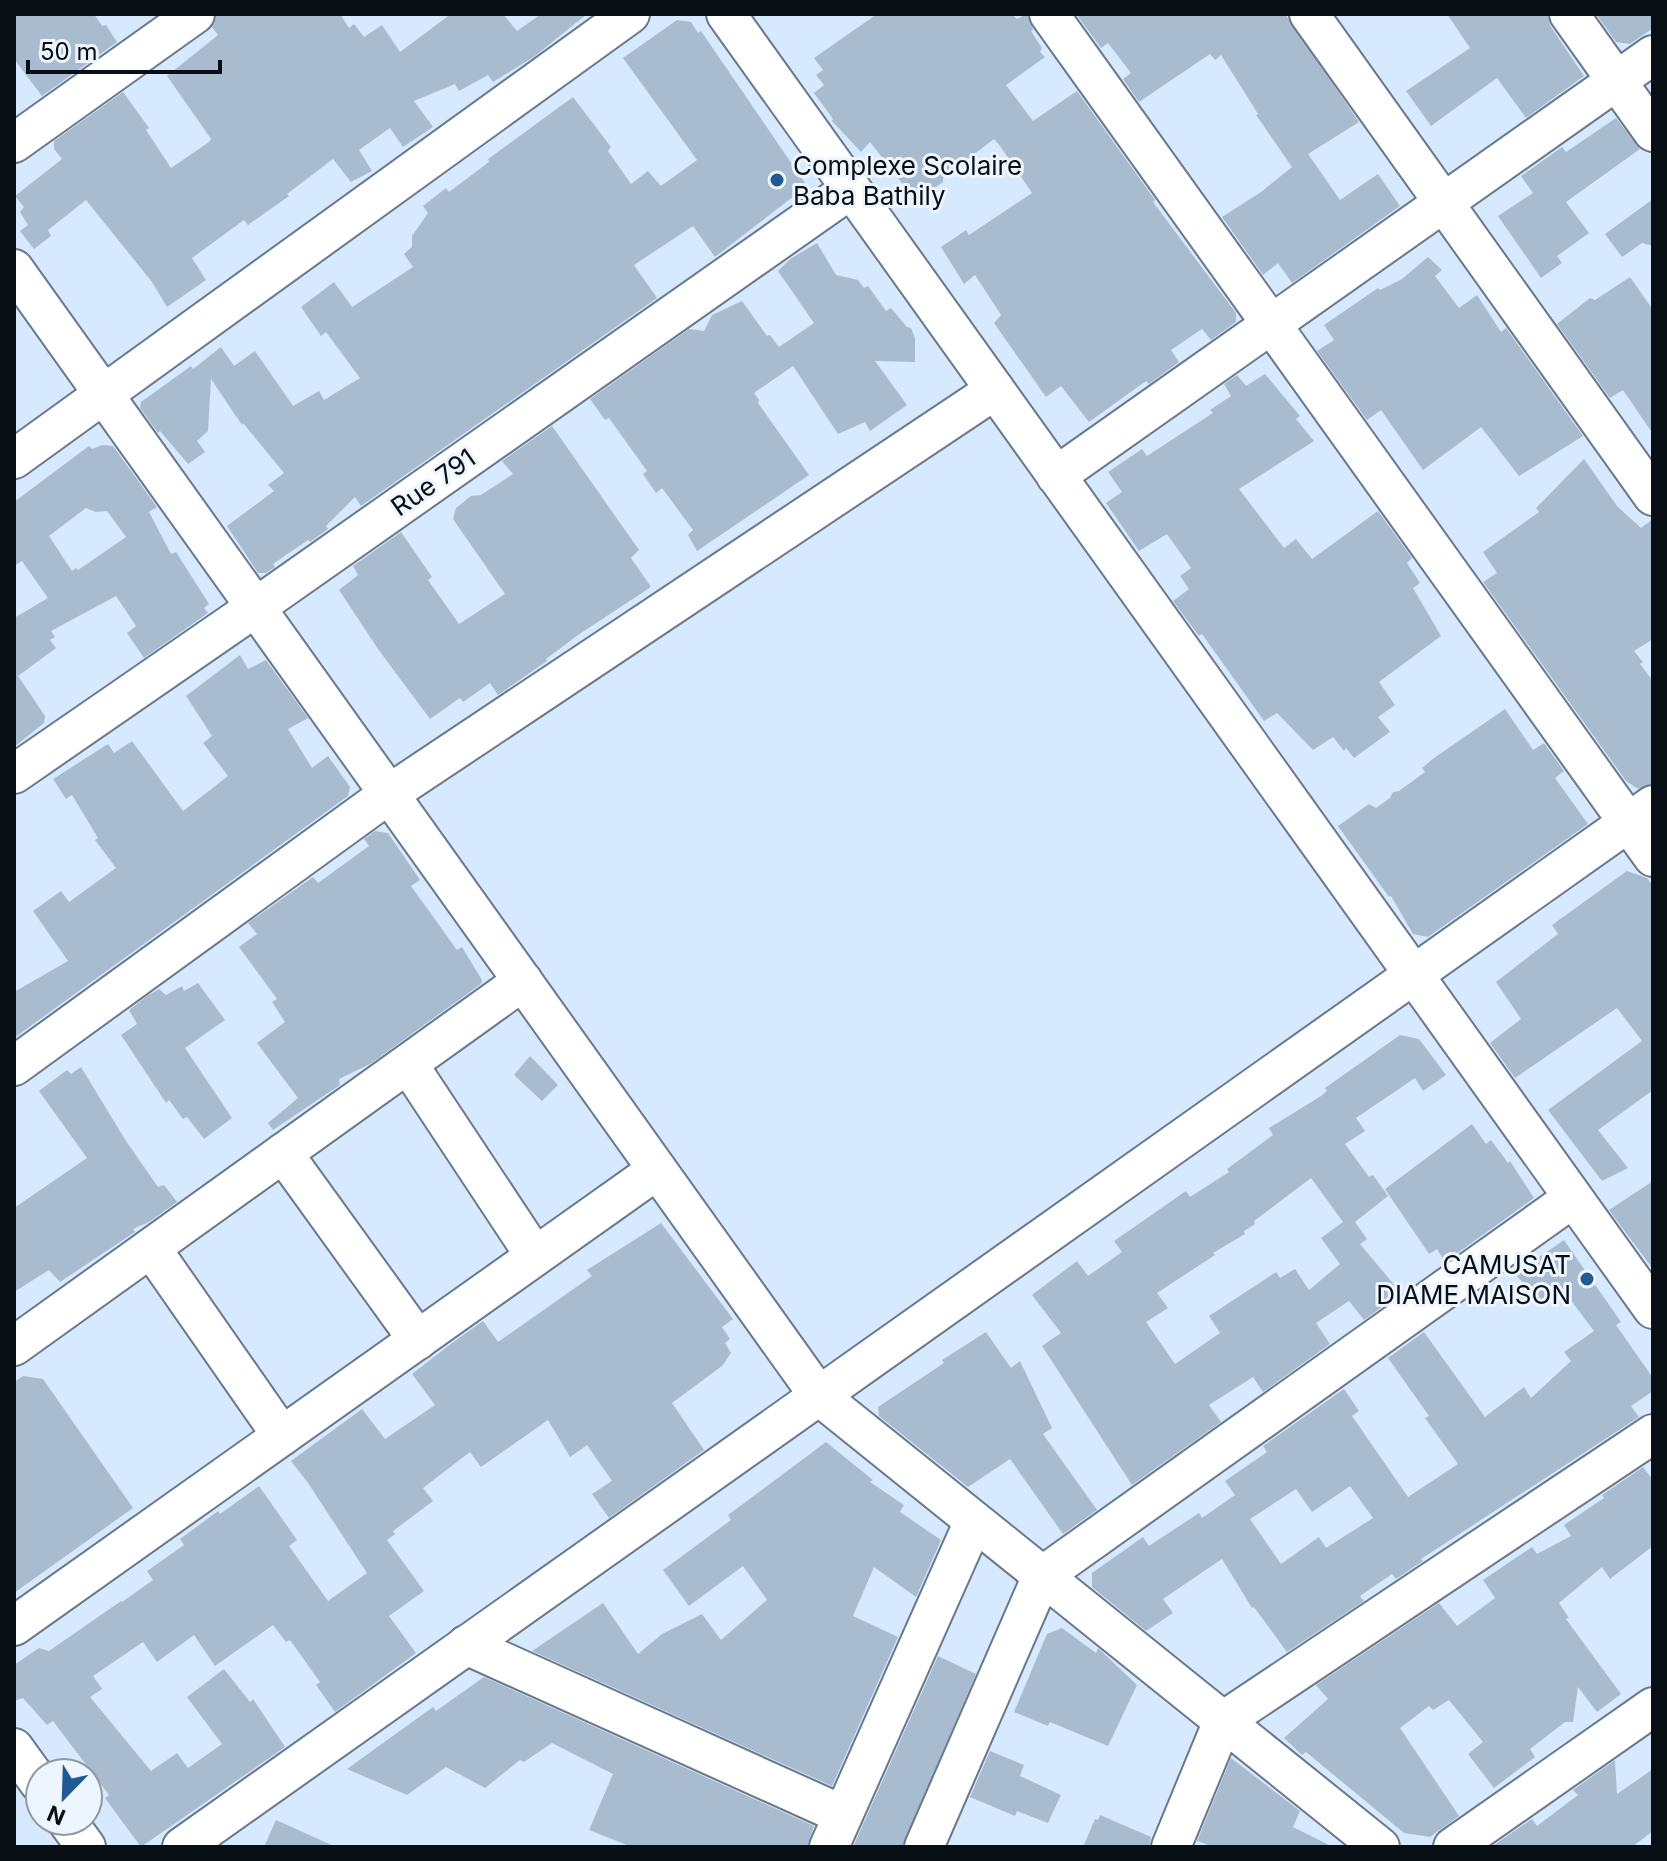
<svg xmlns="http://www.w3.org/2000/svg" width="1667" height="1861" viewBox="0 0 1667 1861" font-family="Inter,sans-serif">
<rect width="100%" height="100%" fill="#d6e9fe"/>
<!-- building -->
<g fill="#a9bccf" fill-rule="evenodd">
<polygon points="14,14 94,14 102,26 106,25 117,42 42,96 14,59"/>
<polygon points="217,14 340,14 349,28 354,24 364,37 382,25 400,52 451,14 503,14 517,31 541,14 587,14 535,56 493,82 488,75 459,91 455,84 414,101 433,127 403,147 390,128 359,150 372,171 351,182 333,159 287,194 289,196 248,225 244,220 192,258 206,280 167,307 152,282 86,200 48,230 51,236 34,249 20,231 28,225 20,212 24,207 15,196 62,159 54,149 54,141 123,92 149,128 146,130 171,168 209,142 211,139 167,76 218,35 212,27"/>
<polygon points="877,14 1012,14 1017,19 1027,14 1033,30 1031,31 1042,48 1040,52 1045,57 1006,85 1033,121 1077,91 1155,200 1153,202 1236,313 1236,322 1211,340 1202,329 1171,350 1179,362 1149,384 1146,381 1089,422 1061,386 1046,397 994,323 1001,315 975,275 964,284 941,247 966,230 969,235 1032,193 1000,146 994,139 943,178 943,182 916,201 870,142 861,152 832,121 833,119 814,93 824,85 816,75 823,70 814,58"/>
<polygon points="1076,14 1285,14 1359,122 1308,154 1340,200 1378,174 1400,206 1292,283 1278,263 1263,275 1222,217 1261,192 1292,167 1256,115 1258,114 1221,55 1215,60 1210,54 1139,102 1123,79 1131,73 1108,43 1101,48"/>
<polygon points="1447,14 1547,14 1551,27 1584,76 1526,118 1497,78 1431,126 1406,91 1470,48"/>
<polygon points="1596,14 1653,14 1653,28 1630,44 1616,42"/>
<polygon points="677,20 691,22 698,33 701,31 807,186 715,257 693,226 634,265 657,298 361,506 355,497 326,526 328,529 310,542 308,540 273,564 275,567 266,573 258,573 227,526 274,491 268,485 284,473 243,423 242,425 211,379 208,431 197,441 205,452 188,464 160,431 158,433 140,408 141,402 191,366 193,369 221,347 234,366 255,351 293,406 319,391 324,400 360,378 326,332 321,336 301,307 334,282 352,307 413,267 404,254 412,247 412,236 428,213 423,206 446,188 449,192 489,162 488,159 573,97 611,147 608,151 631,184 648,171 661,186 697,160 623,58"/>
<polygon points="1616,118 1640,149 1566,202 1589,233 1557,256 1562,263 1541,278 1498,216 1533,193 1521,176 1562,147 1566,152"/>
<polygon points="1653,199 1653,246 1642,243 1622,257 1605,234"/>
<polygon points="817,243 836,275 858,280 864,288 868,286 886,311 891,308 907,327 911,328 915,338 915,362 875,361 907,405 870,431 865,422 838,434 793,366 754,393 759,400 758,403 809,475 697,551 688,535 693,530 662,488 656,493 643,474 647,471 609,418 605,420 590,399 689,329 704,331 712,315 742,301 767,336 770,335 779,347 814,323 778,271 790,259"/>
<polygon points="1428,257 1442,270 1435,276 1459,308 1477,295 1501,332 1506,328 1583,436 1519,476 1481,427 1423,470 1381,410 1367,420 1364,416 1317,351 1334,340 1324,325 1378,288 1380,290 1402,279"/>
<polygon points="1630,277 1653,310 1653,434 1623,390 1610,398 1557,324 1590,298 1595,300"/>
<polygon points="1265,374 1300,416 1296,419 1314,441 1239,489 1284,548 1296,539 1312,559 1378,511 1412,558 1407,563 1420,583 1413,588 1441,636 1379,682 1395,705 1378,717 1390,732 1354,758 1346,748 1344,751 1333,737 1313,750 1277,713 1264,721 1202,634 1199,636 1173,601 1189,589 1180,576 1191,568 1167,534 1139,551 1106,503 1122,492 1108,472 1142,449 1147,456 1213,413 1210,410 1231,396 1224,384 1237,375 1246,386"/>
<polygon points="552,426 639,550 631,558 651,587 578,635 546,659 547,661 498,695 490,683 463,702 460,698 430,719 378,649 339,590 358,575 353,566 401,532 432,577 428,580 459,624 505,594 453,519 456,508 471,496 481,495 513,474 502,461"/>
<path d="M 102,445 L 113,446 L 157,507 L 149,512 L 171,554 L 176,552 L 209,604 L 204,608 L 208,613 L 144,658 L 127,633 L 136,626 L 116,596 L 51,631 L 55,637 L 50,640 L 56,648 L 18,676 L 45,716 L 44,723 L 14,747 L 14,618 L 48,598 L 22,561 L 14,566 L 14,502 L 89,446 L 92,449 ZM 86,508 L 96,512 L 107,511 L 126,537 L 78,570 L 76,568 L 72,571 L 49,536 Z"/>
<polygon points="1584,459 1617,506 1641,528 1653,519 1653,639 1634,651 1643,662 1640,664 1653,681 1653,783 1638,789 1626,781 1483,582 1497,573 1483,552 1539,512 1536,508"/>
<polygon points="240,655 248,669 266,660 308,718 288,729 312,768 328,756 350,787 348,796 14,1038 14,992 68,961 33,911 61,891 69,902 116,868 95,840 98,838 72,795 66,799 53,779 108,744 114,753 132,741 183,811 228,776 203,743 212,736 186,696"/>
<polygon points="1505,709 1533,750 1544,743 1564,771 1555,778 1588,824 1428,937 1413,934 1391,896 1389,897 1338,826 1369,804 1376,808 1390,798 1393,792 1399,791 1425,772 1422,768 1434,758"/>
<polygon points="375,831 388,833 420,880 411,886 457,950 462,947 482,980 481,984 370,1064 339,1079 340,1085 273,1130 268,1123 298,1098 257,1043 285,1022 272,1002 277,999 239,947 257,934 248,923 313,877 318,883 369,846 364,839"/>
<polygon points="1627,871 1647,878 1653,886 1653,1090 1598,1130 1628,1168 1602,1181 1548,1110 1642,1041 1617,1008 1515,1078 1490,1043 1521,1019 1496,982 1558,934 1552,925"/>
<polygon points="198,983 225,1020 185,1048 232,1118 204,1139 187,1117 183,1119 169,1100 166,1103 121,1035 137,1024 129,1010 147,996 159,989 166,995 182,986 184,991"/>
<path d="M 1400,1035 L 1419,1039 L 1446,1075 L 1423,1091 L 1415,1078 L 1356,1118 L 1365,1131 L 1345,1144 L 1369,1177 L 1373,1175 L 1388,1196 L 1355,1222 L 1367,1239 L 1360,1244 L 1401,1293 L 1364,1320 L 1349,1301 L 1316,1323 L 1330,1344 L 1263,1392 L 1253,1377 L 1209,1405 L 1221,1422 L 1132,1485 L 1042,1346 L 1061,1333 L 1032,1295 L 1077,1261 L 1088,1276 L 1122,1252 L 1114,1241 L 1186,1191 L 1190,1197 L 1229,1172 L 1227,1169 L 1273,1135 L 1269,1128 L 1321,1096 L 1327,1091 L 1325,1088 ZM 1311,1178 L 1343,1222 L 1321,1238 L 1340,1264 L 1309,1290 L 1295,1269 L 1280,1278 L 1276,1272 L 1209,1316 L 1220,1333 L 1175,1364 L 1146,1322 L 1168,1308 L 1157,1293 L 1215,1255 L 1213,1253 L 1245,1234 L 1244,1231 L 1255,1224 L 1254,1221 Z"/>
<polygon points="530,1056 558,1085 542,1101 514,1075"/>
<polygon points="81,1067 126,1141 158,1187 164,1185 177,1202 149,1222 133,1229 135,1232 60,1282 49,1270 14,1292 14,1208 87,1158 39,1091 67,1070 71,1074"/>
<polygon points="1472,1124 1486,1144 1491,1140 1508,1163 1510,1161 1534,1198 1445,1262 1437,1249 1429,1254 1385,1189"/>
<polygon points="1653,1181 1653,1269 1609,1210"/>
<polygon points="661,1223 733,1319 722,1327 730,1339 725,1343 731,1353 722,1366 672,1403 704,1450 609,1518 592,1494 612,1481 587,1445 570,1457 548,1420 481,1467 470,1452 423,1488 433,1501 393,1531 395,1534 387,1540 424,1591 389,1616 416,1653 335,1712 316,1685 320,1682 290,1640 286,1642 273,1625 215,1666 194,1635 157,1662 143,1642 93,1676 102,1689 90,1697 151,1771 177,1753 188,1768 222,1744 187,1697 224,1669 250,1702 253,1699 285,1747 141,1847 105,1798 109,1795 53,1721 47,1725 23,1698 14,1701 14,1665 39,1648 49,1651 121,1601 122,1602 153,1580 147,1571 184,1545 180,1539 218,1511 220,1514 259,1486 297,1540 289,1546 328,1601 367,1573 308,1483 291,1461 362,1409 385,1439 435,1405 412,1374 452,1343 483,1321 498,1342 592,1276 587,1270"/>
<path d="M 1564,1240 L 1621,1322 L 1616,1325 L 1653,1378 L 1653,1391 L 1631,1406 L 1639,1417 L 1421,1559 L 1423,1561 L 1396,1579 L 1392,1574 L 1360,1596 L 1364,1601 L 1287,1652 L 1254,1607 L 1252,1608 L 1222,1559 L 1163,1599 L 1173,1613 L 1146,1631 L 1092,1587 L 1092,1573 L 1143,1537 L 1149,1546 L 1199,1513 L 1202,1518 L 1235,1495 L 1225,1481 L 1267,1452 L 1263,1446 L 1344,1389 L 1359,1411 L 1352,1416 L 1408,1497 L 1458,1464 L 1425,1418 L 1429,1416 L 1388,1358 L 1424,1332 L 1485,1417 L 1524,1387 L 1531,1398 L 1571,1361 L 1564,1352 L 1594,1331 L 1563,1290 L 1541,1302 L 1515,1274 ZM 1350,1486 L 1373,1518 L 1326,1548 L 1319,1537 L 1281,1564 L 1250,1519 L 1296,1489 L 1312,1512 Z"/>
<polygon points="986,1332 1011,1368 1020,1361 1052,1428 1043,1434 1097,1510 1063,1534 1010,1459 968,1487 879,1416 878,1407 944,1363 942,1360"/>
<polygon points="23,1376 43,1379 133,1508 14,1593 14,1382"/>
<polygon points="826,1442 873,1480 870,1482 904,1505 900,1512 941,1540 916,1597 874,1567 853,1616 898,1637 832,1786 532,1651 603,1603 638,1654 662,1634 702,1614 721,1640 767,1600 743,1566 689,1606 663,1570 731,1520 728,1515"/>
<polygon points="1643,1467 1653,1480 1653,1546 1610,1579 1602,1567 1559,1603 1569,1618 1566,1619 1621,1694 1597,1712 1578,1687 1573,1722 1565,1722 1530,1749 1535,1757 1494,1788 1468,1754 1483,1742 1449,1700 1433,1710 1429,1706 1400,1728 1459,1816 1430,1837 1404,1833 1306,1752 1302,1755 1284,1738 1328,1699 1316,1685 1439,1603 1457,1626 1495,1598 1483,1580 1532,1547 1537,1554 1571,1536 1564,1525 1604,1498 1602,1495"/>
<polygon points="1062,1628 1096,1653 1098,1648 1137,1685 1108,1746 1050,1722 1048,1726 1014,1712 1047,1634"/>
<polygon points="938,1656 976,1674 903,1846 853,1847"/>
<polygon points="484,1677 814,1826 807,1847 632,1847 589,1830 613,1774 552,1743 524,1762 520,1760 485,1788 446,1767 407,1795 347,1769 433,1707 436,1711"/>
<polygon points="990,1751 1024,1765 1020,1776 1061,1795 1048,1823 1017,1811 1015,1816 970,1797"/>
<polygon points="1231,1758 1300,1811 1293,1827 1333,1847 1214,1847 1197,1841"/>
<polygon points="1615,1760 1617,1794 1653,1769 1653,1831 1632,1847 1491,1847 1532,1819 1537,1826 1578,1795 1573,1790"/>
<polygon points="1100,1815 1151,1837 1149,1847 1083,1847 1095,1819 1098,1820"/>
<polygon points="276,1820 336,1847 264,1847"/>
</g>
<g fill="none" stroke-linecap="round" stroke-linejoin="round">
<!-- minor casing -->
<g stroke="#67798b" stroke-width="42">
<g id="minor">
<polyline points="726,14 1653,1309"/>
<polyline points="1049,14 1653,857"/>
<polyline points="1309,14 1653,496"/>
<polyline points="1569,14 1653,132"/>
<polyline points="14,143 195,14"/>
<polyline points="14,269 819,1396 1380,1847"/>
<polyline points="14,459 630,14"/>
<polyline points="1056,476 1653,55"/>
<polyline points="14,774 256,607 851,189"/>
<polyline points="408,1064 535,1256"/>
<polyline points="14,1066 389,794 995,390"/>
<polyline points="283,1153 418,1340"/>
<polyline points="151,1248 282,1436"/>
<polyline points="14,1346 523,981"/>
<polyline points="14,1626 657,1170"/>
<polyline points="466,1645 843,1815"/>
<polyline points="14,1748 40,1784"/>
<polyline points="67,1821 86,1847"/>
<polyline points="182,1847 1653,805"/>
<polyline points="829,1847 974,1521"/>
<polyline points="924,1847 1042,1576 1573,1198"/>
<polyline points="1171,1847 1223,1721 1653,1434"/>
<polyline points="1453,1847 1653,1707"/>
</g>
</g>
<!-- minor -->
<use href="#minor" stroke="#fff" stroke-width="38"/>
</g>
<!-- markers -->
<g fill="#1f5b92" stroke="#edf5fe" stroke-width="3">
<circle cx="777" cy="180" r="8"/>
<circle cx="1587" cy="1279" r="8"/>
</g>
<g text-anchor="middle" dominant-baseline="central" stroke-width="6" stroke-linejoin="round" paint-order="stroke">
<!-- poi labels -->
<g font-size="26" fill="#070e14" stroke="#edf5fe" text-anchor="start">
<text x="793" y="165">Complexe Scolaire<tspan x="793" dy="30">Baba Bathily</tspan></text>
<text x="1571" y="1264" text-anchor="end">CAMUSAT<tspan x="1571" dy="30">DIAME MAISON</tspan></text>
</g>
<!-- street labels -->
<g font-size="26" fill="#070e14" stroke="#edf5fe">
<text transform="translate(433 482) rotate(-35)">Rue 791</text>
</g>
</g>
<!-- border -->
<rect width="1667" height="1861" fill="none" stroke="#070e14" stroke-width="32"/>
<!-- north arrow -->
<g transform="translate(64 1797) rotate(203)"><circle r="38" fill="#edf5fe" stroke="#9199a0" stroke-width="2"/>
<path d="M0-6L14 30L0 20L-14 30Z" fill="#1f5b92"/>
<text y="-12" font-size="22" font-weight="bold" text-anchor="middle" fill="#070e14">N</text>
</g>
<!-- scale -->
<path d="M28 60v12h192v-12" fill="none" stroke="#070e14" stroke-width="4"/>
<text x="40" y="60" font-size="24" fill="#070e14" stroke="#edf5fe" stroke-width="6" paint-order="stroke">50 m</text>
</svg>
